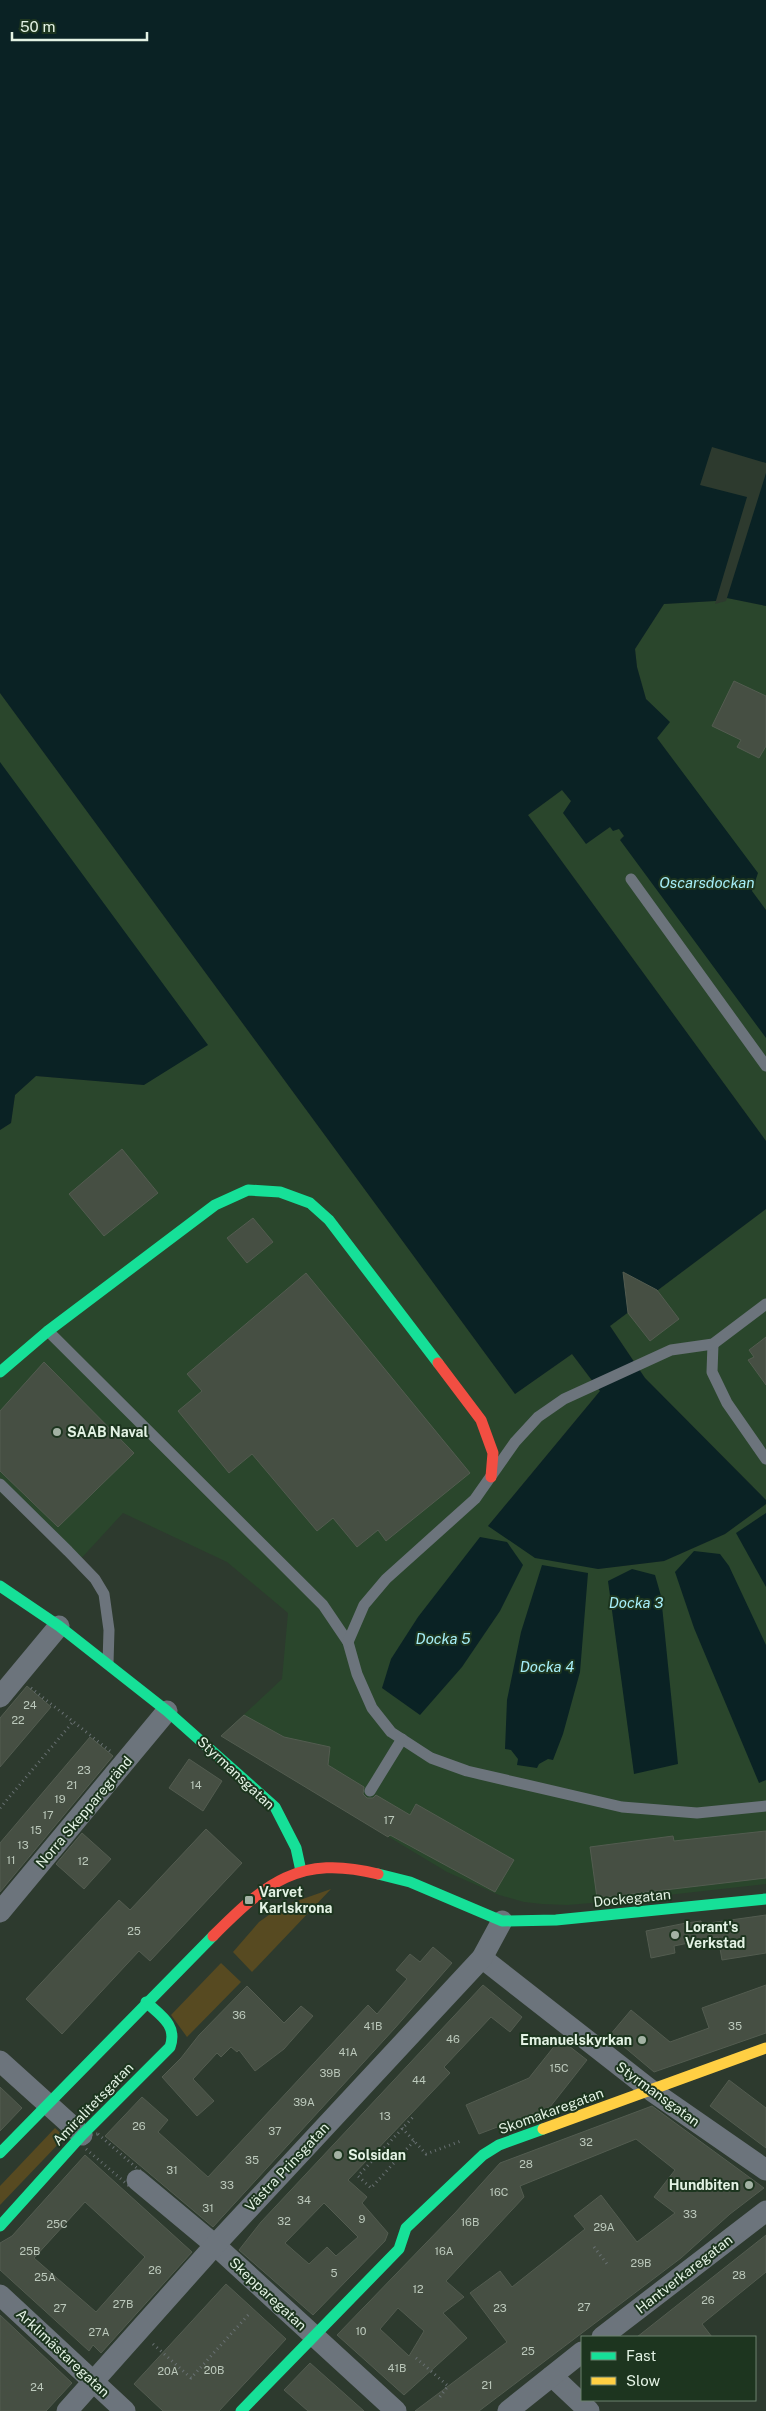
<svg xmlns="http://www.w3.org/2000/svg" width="766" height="2411" viewBox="0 0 766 2411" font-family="'Public Sans',sans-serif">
<rect width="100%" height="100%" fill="#2d3a2e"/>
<!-- built -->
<g fill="#2a462c">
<polygon points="727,598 766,606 766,1141 528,815 562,790 571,801 587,843 610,827 619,828 624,836 620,839 714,816 657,738 669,722 646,699 637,667 635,649 664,604 715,601"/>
<polygon points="0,693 515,1394 572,1354 600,1391 488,1526 598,1569 664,1561 725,1534 766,1504 766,1884 614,1901 568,1905 542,1904 524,1902 499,1895 447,1872 221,1736 282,1679 288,1613 227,1562 123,1513 76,1564 0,1492 0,1130 11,1123 15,1095 36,1076 144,1085 0,763"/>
<polygon points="766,1209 766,1500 645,1378 610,1326"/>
</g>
<!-- green -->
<g fill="#574a21">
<polygon points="331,1889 252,1972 233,1952 259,1922 280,1907"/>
<polygon points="221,1963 241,1982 187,2037 171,2015"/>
<polygon points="55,2128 65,2137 0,2205 0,2186"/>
</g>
<!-- water -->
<g fill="#0a2224">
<polygon points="0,0 766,0 766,606 727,598 715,601 664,604 635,649 637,667 646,699 670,722 657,738 758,873 752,891 766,910 766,1038 620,840 624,836 619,829 613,831 610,827 586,844 563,813 571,801 562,790 528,815 766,1141 766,1209 610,1326 645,1378 766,1500 766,1504 725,1534 664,1561 598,1569 535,1558 488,1526 600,1391 572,1354 515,1394 0,693"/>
<polygon points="0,762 208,1045 144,1085 36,1076 15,1095 11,1123 0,1130"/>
<polygon points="766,1513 766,1587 736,1533"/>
<polygon points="480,1537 507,1542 523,1565 500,1611 462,1667 420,1715 382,1688 391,1659 418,1617"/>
<polygon points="694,1551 720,1554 729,1566 766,1645 766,1780 759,1783 694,1628 675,1572"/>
<polygon points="542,1565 588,1573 580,1672 563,1734 553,1760 548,1759 539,1764 537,1768 517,1765 518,1759 511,1750 505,1749 507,1700 521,1632"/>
<polygon points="632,1569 655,1575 661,1596 678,1764 634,1774 608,1581"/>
</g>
<!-- pier -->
<polygon fill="#2d3a2e" points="712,447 766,463 766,473 726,601 715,604 747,497 700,485"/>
<!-- building -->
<g fill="#464f43" stroke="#535c50" fill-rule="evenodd">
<polygon points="734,681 766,696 766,746 759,758 737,747 741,740 712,726"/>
<polygon points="122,1149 158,1193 104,1236 69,1194"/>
<polygon points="253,1218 273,1242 247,1263 227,1238"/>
<polygon points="623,1272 657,1290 679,1319 650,1341 628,1313"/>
<polygon points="306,1273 470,1473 386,1541 378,1530 357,1547 333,1518 317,1531 252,1454 229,1473 178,1411 202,1391 187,1374"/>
<polygon points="766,1337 766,1385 748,1360 754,1357 749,1350"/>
<polygon points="44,1362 134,1453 58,1527 0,1471 0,1411"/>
<polygon points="27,1686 51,1707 0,1767 0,1718"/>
<polygon points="244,1715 284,1737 330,1747 328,1765 364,1787 363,1794 367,1798 373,1798 376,1795 410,1815 416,1804 514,1860 495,1892 390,1835 388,1837 221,1736"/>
<polygon points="90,1737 113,1756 0,1892 0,1843"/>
<polygon points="189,1759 222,1781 203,1811 169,1788"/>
<polygon points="206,1829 242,1863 150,1961 139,1951 62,2034 26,1999 119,1900 130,1910"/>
<polygon points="766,1831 766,1878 597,1898 590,1847 673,1836 674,1841"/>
<polygon points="82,1833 111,1859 84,1889 56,1864"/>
<polygon points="766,1915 766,1953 722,1960 718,1937 674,1946 675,1953 651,1958 646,1931 686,1923 701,1921 702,1924"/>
<polygon points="433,1947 452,1963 395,2028 213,2227 105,2136 142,2097 168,2120 158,2132 208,2177 368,2005 377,2014 407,1979 396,1970 410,1954 420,1962"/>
<path d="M 483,1985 L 522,2017 L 510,2032 L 491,2017 L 444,2067 L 450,2073 L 348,2180 L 367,2197 L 362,2203 L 388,2233 L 385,2241 L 313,2315 L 239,2250 L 261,2222 ZM 324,2203 L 358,2237 L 336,2256 L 327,2247 L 309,2264 L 285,2243 Z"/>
<polygon points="766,1985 766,2033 654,2072 610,2035 631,2010 670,2042 709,2028 702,2008"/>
<polygon points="247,1986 284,2023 301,2006 313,2016 284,2049 255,2071 239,2050 237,2052 231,2047 221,2057 217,2053 193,2079 214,2101 197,2116 162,2077 181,2058 199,2035"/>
<polygon points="560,2039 587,2060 550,2107 479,2134 466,2105 529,2078"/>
<polygon points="729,2080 766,2108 766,2148 710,2106"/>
<polygon points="0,2087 22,2108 0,2131"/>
<path d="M 652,2106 L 764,2188 L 730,2214 L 681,2258 L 479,2411 L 415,2411 L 507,2342 L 470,2293 L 500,2271 L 512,2287 L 585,2229 L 574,2216 L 601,2195 L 637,2242 L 675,2213 L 654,2197 L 675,2170 L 636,2139 L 520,2186 L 524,2197 L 446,2281 L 464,2297 L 443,2313 L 467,2338 L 404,2395 L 337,2335 L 455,2213 L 500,2163 ZM 398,2308 L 424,2331 L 409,2356 L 380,2329 Z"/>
<path d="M 85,2155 L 192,2252 L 101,2353 L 93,2345 L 89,2351 L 0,2270 L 0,2243 L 12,2236 ZM 85,2202 L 145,2257 L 96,2312 L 34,2258 Z"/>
<polygon points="766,2235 766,2272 702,2324 712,2337 637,2337"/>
<polygon points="226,2284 286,2339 219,2411 163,2411 134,2384"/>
<polygon points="0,2315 72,2383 46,2411 0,2411"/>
<polygon points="310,2363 364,2411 308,2411 284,2390"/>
</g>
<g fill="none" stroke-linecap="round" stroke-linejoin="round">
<!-- path -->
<g stroke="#697173" stroke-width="3" stroke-dasharray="1 4" stroke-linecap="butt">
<polyline points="31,1688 110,1751"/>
<polyline points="0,1808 72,1723"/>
<polyline points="402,2128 426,2154 461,2141"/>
<polygon points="98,2134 140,2171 137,2180 128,2185 86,2149 82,2135"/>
<polyline points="414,2141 371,2188 358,2176 415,2115"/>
<polyline points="594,2247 607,2264"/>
<polyline points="153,2344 191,2378 250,2313"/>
<polyline points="416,2358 448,2386 439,2398"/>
</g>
<!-- lane -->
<g stroke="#6c747c" stroke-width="11">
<polyline points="631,879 766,1066"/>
<polyline points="48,1331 323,1605 348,1642 357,1674 372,1708 391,1732 431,1758 467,1771 622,1807 697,1813 766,1806"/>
<polyline points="713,1344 712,1372 727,1403 766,1459"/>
<polyline points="0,1484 68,1551 95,1579 104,1594 109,1630 108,1663"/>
<polyline points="348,1642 364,1605 386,1579 475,1499 515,1442 538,1417 564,1399 671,1350 713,1344 766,1304"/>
<polyline points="370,1791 402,1739"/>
</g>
<!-- street -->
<g stroke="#6c747c" stroke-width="21">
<polyline points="0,1697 59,1626"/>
<polyline points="0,1912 167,1711"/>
<polyline points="482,1958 652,2091 766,2170"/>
<polyline points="0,2061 82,2135"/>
<polyline points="137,2180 215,2245 396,2411"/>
<polyline points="0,2295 125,2411"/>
<polyline points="602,2337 766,2211"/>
<polyline points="552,2376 589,2411"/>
<polyline points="67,2411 215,2245 482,1958 502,1921"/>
<polyline points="508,2411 582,2352"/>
</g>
<!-- fast -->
<g stroke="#16e098" stroke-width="11">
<polyline points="0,1372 48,1331 215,1205 248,1190 280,1192 310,1203 329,1220 438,1363"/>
<polyline points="0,1586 59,1626 167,1711 275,1807 296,1848 301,1871"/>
<polyline points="378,1874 410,1882 502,1921 556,1920 766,1899"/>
<polyline points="0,2153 213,1936"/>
<path d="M 0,2226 L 82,2135 L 170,2047 C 178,2025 160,2015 146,2002"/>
<polyline points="241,2411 399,2249 406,2228 483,2155 499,2145 543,2129"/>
</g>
<!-- slow -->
<polyline stroke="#ffcf43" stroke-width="11" points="543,2129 766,2048"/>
<!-- jam -->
<g stroke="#f24e42" stroke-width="11">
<polyline points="438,1363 481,1420 493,1453 491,1477"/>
<path d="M 213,1936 C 266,1883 299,1854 378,1874"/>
</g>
</g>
<!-- markers -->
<g fill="#a3b2a4" stroke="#1d351f" stroke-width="2">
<circle cx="57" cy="1432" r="5"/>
<rect x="244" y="1895" width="10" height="10" rx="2.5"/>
<circle cx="675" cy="1935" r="5"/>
<circle cx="642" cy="2040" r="5"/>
<circle cx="338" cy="2155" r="5"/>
<circle cx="749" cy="2185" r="5"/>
</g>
<g text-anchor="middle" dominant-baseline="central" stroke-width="4" stroke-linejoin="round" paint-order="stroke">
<!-- number labels -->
<g font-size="11" fill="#bcc9bc">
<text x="30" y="1705">24</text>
<text x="18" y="1720">22</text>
<text x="84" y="1770">23</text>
<text x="72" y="1785">21</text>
<text x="196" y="1785">14</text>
<text x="60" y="1799">19</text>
<text x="48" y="1815">17</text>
<text x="389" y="1820">17</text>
<text x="36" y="1830">15</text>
<text x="23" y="1845">13</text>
<text x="11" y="1860">11</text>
<text x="83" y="1861">12</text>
<text x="134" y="1931">25</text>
<text x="239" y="2015">36</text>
<text x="373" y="2026">41B</text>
<text x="735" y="2026">35</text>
<text x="453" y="2039">46</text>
<text x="348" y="2052">41A</text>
<text x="559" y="2068">15C</text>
<text x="330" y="2073">39B</text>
<text x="419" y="2080">44</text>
<text x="304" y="2102">39A</text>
<text x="385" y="2116">13</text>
<text x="139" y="2126">26</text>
<text x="275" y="2131">37</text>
<text x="586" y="2142">32</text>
<text x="252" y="2160">35</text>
<text x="526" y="2164">28</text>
<text x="172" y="2170">31</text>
<text x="227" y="2185">33</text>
<text x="499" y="2192">16C</text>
<text x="304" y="2200">34</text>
<text x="208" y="2208">31</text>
<text x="690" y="2214">33</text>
<text x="362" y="2219">9</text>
<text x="284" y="2221">32</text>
<text x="470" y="2222">16B</text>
<text x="57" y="2224">25C</text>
<text x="604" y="2227">29A</text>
<text x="30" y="2251">25B</text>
<text x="444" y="2251">16A</text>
<text x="641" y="2263">29B</text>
<text x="155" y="2270">26</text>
<text x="334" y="2273">5</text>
<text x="739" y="2275">28</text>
<text x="45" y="2277">25A</text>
<text x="418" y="2289">12</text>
<text x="708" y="2300">26</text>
<text x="123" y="2304">27B</text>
<text x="584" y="2307">27</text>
<text x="60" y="2308">27</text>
<text x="500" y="2308">23</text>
<text x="361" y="2331">10</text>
<text x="99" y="2332">27A</text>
<text x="528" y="2351">25</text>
<text x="397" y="2368">41B</text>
<text x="214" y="2370">20B</text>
<text x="168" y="2371">20A</text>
<text x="487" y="2385">21</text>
<text x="37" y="2387">24</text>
</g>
<!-- poi labels -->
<g font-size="14" font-weight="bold" fill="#e3f2e4" stroke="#1d351f" text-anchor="start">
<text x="67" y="1432">SAAB Naval</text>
<text x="259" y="1892">Varvet<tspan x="259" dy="16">Karlskrona</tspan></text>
<text x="685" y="1927">Lorant's<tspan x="685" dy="16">Verkstad</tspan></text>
<text x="632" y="2040" text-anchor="end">Emanuelskyrkan</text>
<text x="348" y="2155">Solsidan</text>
<text x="739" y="2185" text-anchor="end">Hundbiten</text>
</g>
<!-- street labels -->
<g font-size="14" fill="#e3f2e4" stroke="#1d351f">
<text transform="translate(236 1773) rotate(43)">Styrmansgatan</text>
<text transform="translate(84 1812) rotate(-50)">Norra Skepparegränd</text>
<text transform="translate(632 1898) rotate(-6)">Dockegatan</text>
<text transform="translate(658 2094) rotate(36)">Styrmansgatan</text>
<text transform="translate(93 2104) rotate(-46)">Amiralitetsgatan</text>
<text transform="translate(551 2111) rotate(-20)">Skomakaregatan</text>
<text transform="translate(287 2167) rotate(-47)">Västra Prinsgatan</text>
<text transform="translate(684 2274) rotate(-38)">Hantverkaregatan</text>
<text transform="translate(268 2294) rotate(43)">Skepparegatan</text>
<text transform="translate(63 2353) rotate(43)">Arklimästaregatan</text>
</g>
<!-- water labels -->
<g font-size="15" font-style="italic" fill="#a6eef8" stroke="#1d351f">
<text x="707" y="882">Oscarsdockan</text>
<text x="636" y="1602">Docka 3</text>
<text x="443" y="1638">Docka 5</text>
<text x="547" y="1666">Docka 4</text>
</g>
</g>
<!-- legend -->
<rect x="581" y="2336" width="175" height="65" fill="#1d351f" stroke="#6c816e"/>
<rect x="591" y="2352" width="25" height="8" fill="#16e098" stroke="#6c816e"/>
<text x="626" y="2361" font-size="15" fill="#e3f2e4">Fast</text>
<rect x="591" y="2377" width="25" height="8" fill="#ffcf43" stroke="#6c816e"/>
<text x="626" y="2386" font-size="15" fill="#e3f2e4">Slow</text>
<!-- scale -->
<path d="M12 32v8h135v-8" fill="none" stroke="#e3f2e4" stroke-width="2.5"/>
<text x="20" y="32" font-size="15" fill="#e3f2e4" stroke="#1d351f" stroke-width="4" paint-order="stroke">50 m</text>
</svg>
